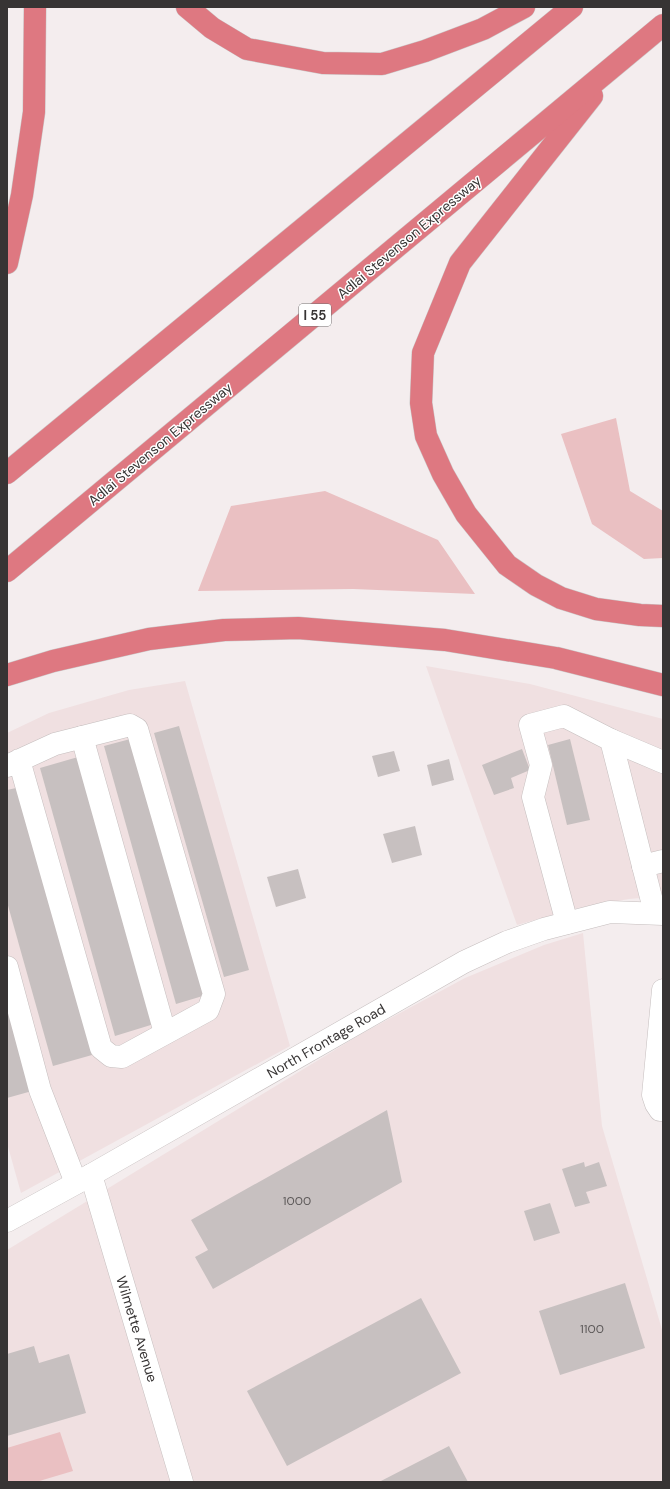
<svg xmlns="http://www.w3.org/2000/svg" width="670" height="1489" viewBox="0 0 670 1489" font-family="'DM Sans',sans-serif">
<rect width="100%" height="100%" fill="#f4edee"/>
<!-- built -->
<g fill="#f0e0e1">
<polygon points="426,666 530,684 663,719 663,896 629,899 578,908 517,925"/>
<polygon points="185,681 290,1046 21,1193 7,1143 7,733 49,713 129,690"/>
<polygon points="583,933 602,1126 663,1333 663,1482 7,1482 7,1250 361,1034 465,978 544,945"/>
</g>
<!-- green -->
<g fill="#eac0c2">
<polygon points="616,418 630,491 663,511 663,558 644,559 592,524 561,434"/>
<polygon points="325,491 438,540 475,594 353,589 198,591 231,506"/>
<polygon points="60,1432 73,1471 36,1482 7,1482 7,1448"/>
</g>
<!-- building -->
<g fill="#c7c0c0">
<polygon points="179,726 249,970 224,977 154,733"/>
<polygon points="134,738 206,995 176,1004 104,746"/>
<polygon points="570,739 590,820 567,825 548,745"/>
<polygon points="522,749 530,770 511,778 514,788 494,795 482,765"/>
<polygon points="394,751 400,771 378,777 372,756"/>
<polygon points="78,757 154,1024 115,1036 40,768"/>
<polygon points="449,759 454,780 432,786 427,765"/>
<polygon points="16,788 92,1055 53,1066 7,902 7,790"/>
<polygon points="415,826 422,855 392,863 383,834"/>
<polygon points="298,869 306,898 276,907 267,877"/>
<polygon points="7,1004 32,1091 7,1098"/>
<polygon points="387,1110 402,1182 213,1289 195,1257 208,1250 191,1220"/>
<polygon points="584,1162 585,1167 599,1162 607,1186 586,1192 590,1203 575,1207 562,1169"/>
<polygon points="550,1203 560,1233 534,1241 524,1211"/>
<polygon points="625,1283 645,1348 560,1375 539,1311"/>
<polygon points="421,1298 461,1373 287,1466 247,1391"/>
<polygon points="34,1346 39,1363 69,1354 86,1413 7,1436 7,1354"/>
<polygon points="449,1446 468,1482 379,1482"/>
</g>
<g fill="none" stroke-linecap="round" stroke-linejoin="round">
<!-- minor casing -->
<g stroke="#c5bebe" stroke-width="23">
<g id="minor">
<polyline points="82,737 165,1033"/>
<polyline points="611,740 663,762"/>
<polyline points="7,766 55,744 130,725 137,729 214,994 208,1010 122,1057 111,1056 101,1048 19,760"/>
<polyline points="643,866 663,861"/>
<polyline points="567,923 533,797 541,765 530,725 564,716 611,740 655,913"/>
<polyline points="7,967 40,1090 76,1183"/>
<polyline points="663,990 653,1095 656,1104 660,1110 663,1110"/>
<polyline points="91,1175 182,1482"/>
<polyline points="7,1221 91,1175 464,962 507,942 544,929 610,912 663,914"/>
</g>
</g>
<!-- highway casing -->
<g stroke="#cbcaca" stroke-width="23">
<g id="highway">
<polyline points="187,7 212,28 247,49 323,63 382,64 425,51 483,29 524,7"/>
<polyline points="592,96 460,263 423,353 421,403 426,436 443,474 466,514 507,565 536,585 561,598 596,609 640,615 663,616"/>
<polyline points="7,263 22,195 34,112 35,7"/>
<polyline points="7,473 572,7"/>
<polyline points="7,571 663,25"/>
<polyline points="7,675 53,661 149,639 224,630 298,628 445,640 556,658 663,685"/>
</g>
</g>
<!-- minor -->
<use href="#minor" stroke="#fff" stroke-width="22"/>
<!-- highway -->
<use href="#highway" stroke="#de7881" stroke-width="22"/>
</g>
<g text-anchor="middle" dominant-baseline="central" stroke-width="3" stroke-linejoin="round" paint-order="stroke">
<!-- number labels -->
<g font-size="12" fill="#5b5757">
<text x="297" y="1201">1000</text>
<text x="592" y="1329">1100</text>
</g>
<!-- shield labels -->
<rect fill="#fff" stroke="#737171" stroke-width="1" x="299" y="304" width="32" height="22" rx="3"/>
<g font-size="13" font-weight="bold" fill="#373434">
<text x="315" y="315">I 55</text>
</g>
<!-- street labels -->
<g font-size="14" fill="#373434" stroke="#fff">
<text transform="translate(409 237) rotate(-40)">Adlai Stevenson Expressway</text>
<text transform="translate(160 444) rotate(-40)">Adlai Stevenson Expressway</text>
<text transform="translate(326 1041) rotate(-30)">North Frontage Road</text>
<text transform="translate(137 1329) rotate(73)">Wilmette Avenue</text>
</g>
</g>
<!-- border -->
<rect width="670" height="1489" fill="none" stroke="#373434" stroke-width="16"/>
</svg>
